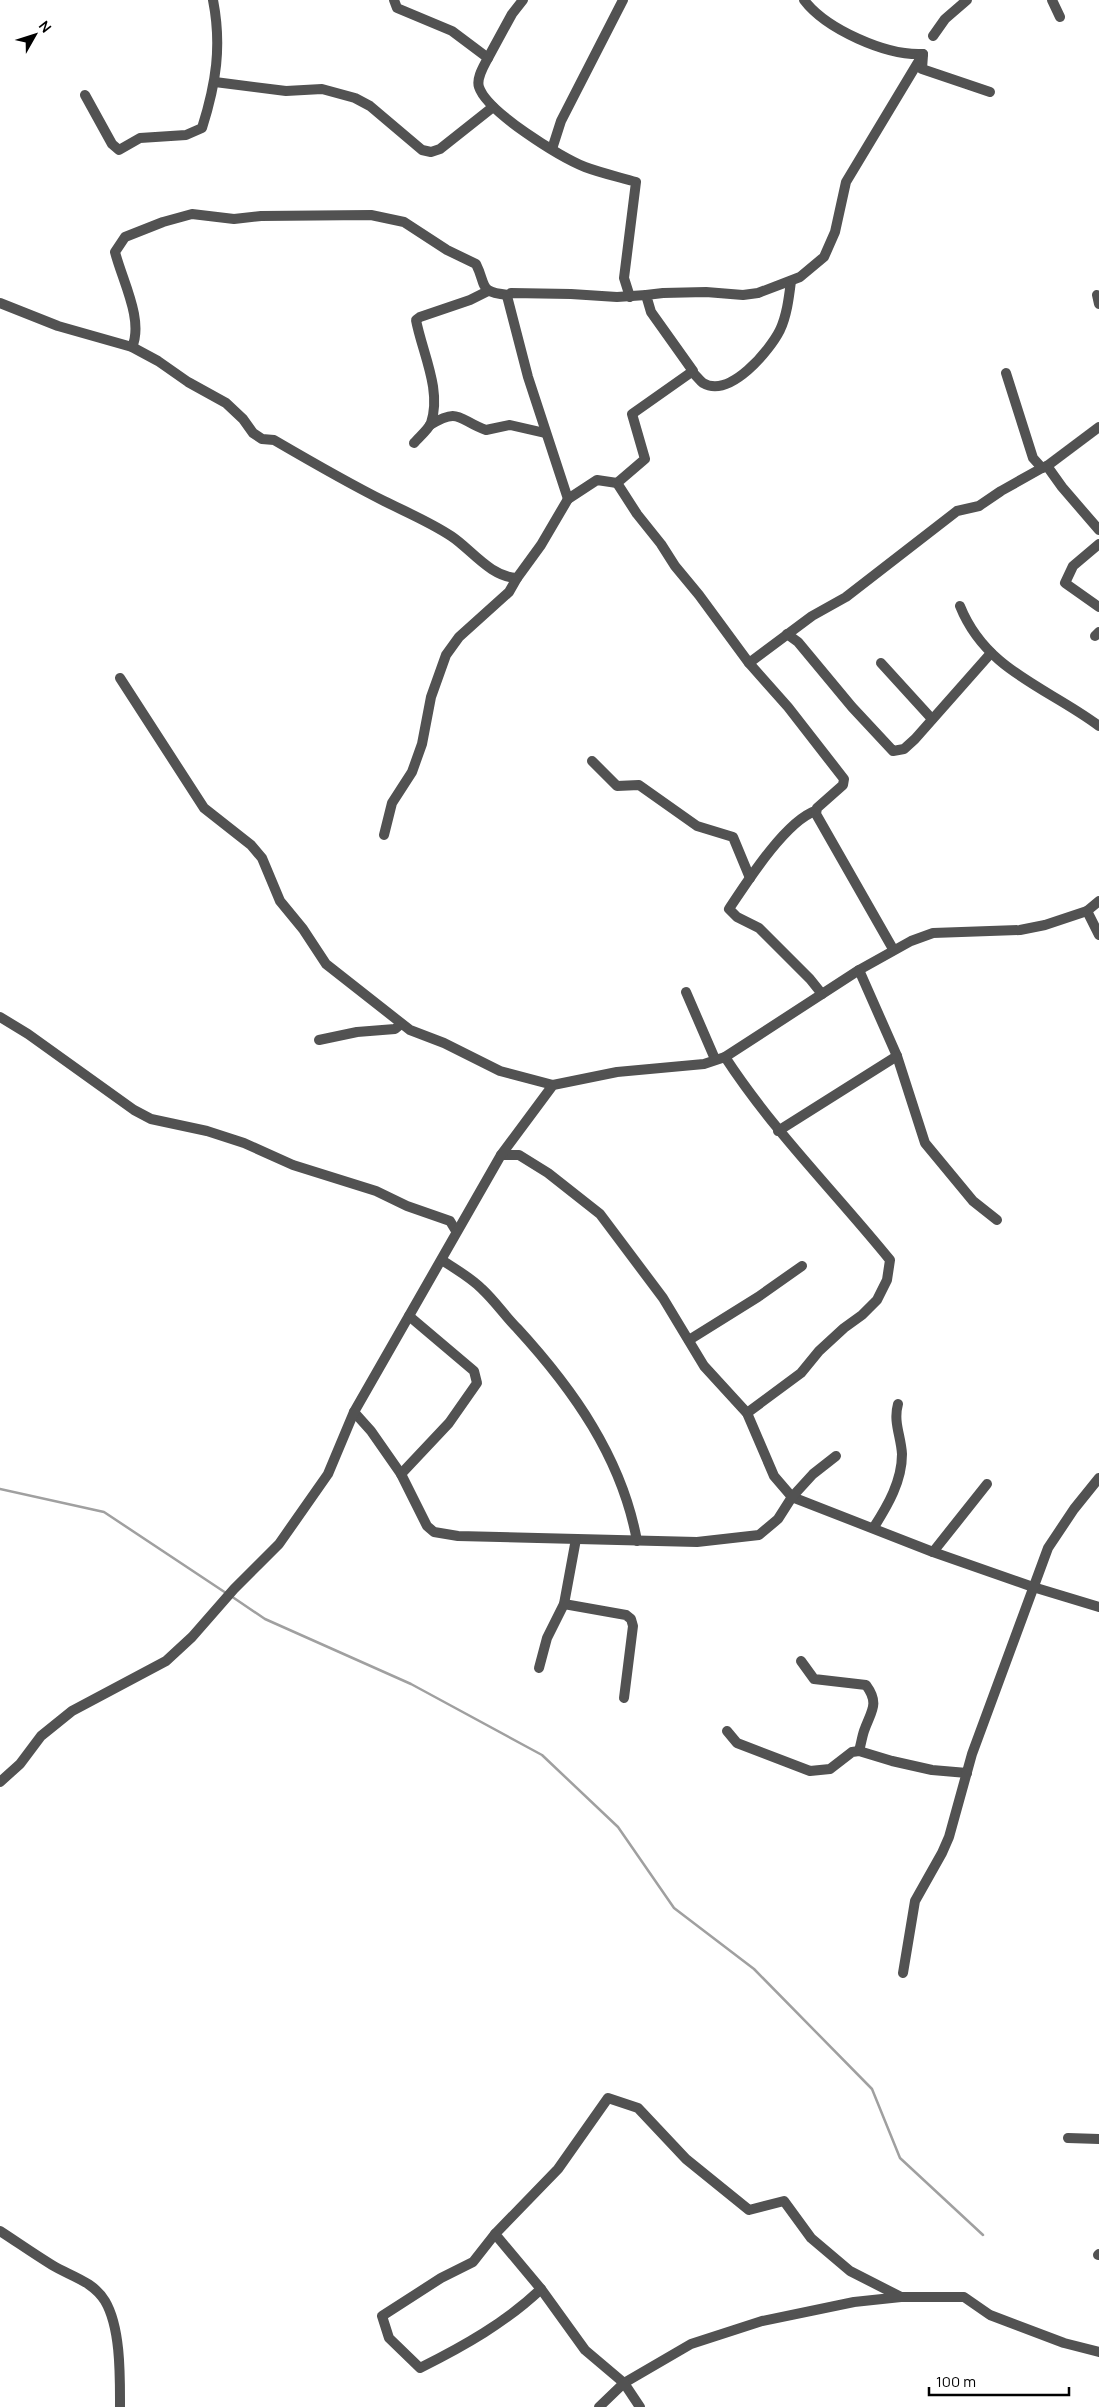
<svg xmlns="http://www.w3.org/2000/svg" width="1099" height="2407" viewBox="0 0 1099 2407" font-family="Manrope,sans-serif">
<rect width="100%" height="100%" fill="#fff"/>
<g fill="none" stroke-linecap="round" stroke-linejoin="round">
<!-- stream -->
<g stroke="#a0a0a0" stroke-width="2.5">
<polyline points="0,1489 104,1512 226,1593"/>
<polyline points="231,1596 265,1619 411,1684 542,1755 618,1827 674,1908 754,1969 872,2089 900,2158 983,2235"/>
</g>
<!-- minor -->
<g stroke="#525252" stroke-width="10">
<path d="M 394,0 L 397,8 L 452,31 L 488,58 C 484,66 476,78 479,87 C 487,112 560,157 585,167 C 601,173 619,177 636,182 L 624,278 L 630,297"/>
<path d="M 804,0 C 826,29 886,56 923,54"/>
<polyline points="1052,0 1060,17"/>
<polyline points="933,36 945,19 967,0"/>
<polyline points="923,55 922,69 990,92"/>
<polyline points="488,58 512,14 523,0"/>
<polyline points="215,82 286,91 322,89 355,98 370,106 422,150 431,152 440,149 493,107"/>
<path d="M 85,95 L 112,144 L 119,150 L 140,138 L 186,135 L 202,128 C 216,84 222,46 213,0"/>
<polyline points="552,149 561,121 623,0"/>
<polyline points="1097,295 1099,304"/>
<path d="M 0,303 L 58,326 L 132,347 L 158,361 L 188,382 L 226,403 L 243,419 L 253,433 L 262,439 L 274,440 C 310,461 346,482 384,501 C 406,512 430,522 451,536 C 471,549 490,577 517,578 L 541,545 L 568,499"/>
<path d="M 132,347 C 144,320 122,280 115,252 L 125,237 L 163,222 L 192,214 L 234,219 L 261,216 L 371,215 L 404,222 L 447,250 L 476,264 C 487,286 478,292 508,295"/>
<path d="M 692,372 C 696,375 699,380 703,383 C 730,399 770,350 780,330 C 787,315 789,297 791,281"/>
<polyline points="1006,373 1033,458 1042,468 1047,466 1062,487 1099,530"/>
<path d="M 430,425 C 460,407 458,420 486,430 L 510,425 L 545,433"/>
<path d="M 414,443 C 419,437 428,430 431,423 C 442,390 422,352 416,320 L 420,317 L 470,300 L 488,291"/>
<polyline points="1047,466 1099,427"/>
<polyline points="617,483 597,480 568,499 528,377 507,296 511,293 571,294 617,297 646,295"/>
<polyline points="1099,544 1073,566 1065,583 1099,607"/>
<path d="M 960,606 C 986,671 1047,687 1099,726"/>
<polyline points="787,634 798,642 852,707 893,751 904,749 915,739 991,653"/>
<polyline points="1095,636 1099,632"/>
<polyline points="749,663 812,616 846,597 957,511 979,506 1001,491 1042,468"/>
<polyline points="881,663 932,719"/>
<polyline points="120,678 204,808 251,845 262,858 280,901 303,929 326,964 410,1030 444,1043 500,1071 553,1085"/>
<polyline points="592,761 617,786 639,785 697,826 733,837 750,878"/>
<path d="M 815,811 C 785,822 747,882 729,909 L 737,917 L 759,928 L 810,979 L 822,994"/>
<polyline points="384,835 392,803 412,772 422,744 431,697 446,655 459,637 509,592 517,578"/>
<polyline points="1087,911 1099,935"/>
<polyline points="893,949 816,814 817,808 843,785 844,779 788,707 749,663 699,595 675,566 661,544 637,514 617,483 645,459 632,414 693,371 651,312 646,295 663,293 706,292 743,295 758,293 800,277 824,257 835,232 846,182 923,54"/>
<polyline points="859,970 897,1056 925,1143 973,1201 997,1220"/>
<polyline points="686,992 715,1059"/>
<polyline points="0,1017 28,1034 134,1110 151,1119 207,1131 244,1143 293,1165 376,1191 407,1206 450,1221 456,1231"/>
<polyline points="319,1040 357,1032 395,1029 401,1024"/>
<path d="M 725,1057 C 774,1132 834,1191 890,1260 L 887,1280 L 877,1300 L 862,1315 L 844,1328 L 819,1351 L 801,1373 L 747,1413"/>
<polyline points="778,1131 897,1056"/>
<polyline points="501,1155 519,1155 548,1173 600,1214 663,1298 704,1366 747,1413 774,1476 792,1497 933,1552 1033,1587 1099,1607"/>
<path d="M 442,1260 C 455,1269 470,1277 482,1289 C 495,1301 505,1316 517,1328 C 573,1389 622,1458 637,1541"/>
<polyline points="689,1340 758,1297 802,1266"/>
<polyline points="354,1412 371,1431 401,1474 427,1526 434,1532 458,1536 697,1542 759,1535 778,1519 792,1497 813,1474 836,1456"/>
<polyline points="401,1474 449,1423 477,1383 474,1371 409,1316"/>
<path d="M 874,1527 C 888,1505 902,1481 902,1454 C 901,1436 893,1422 898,1404"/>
<polyline points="933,1552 987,1484"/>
<polyline points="564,1604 626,1615 631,1619 633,1626 624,1698"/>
<path d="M 801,1661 L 814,1679 L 866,1685 C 880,1704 871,1711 864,1731 C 862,1737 861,1744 859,1751"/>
<polyline points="539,1668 547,1638 564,1604 576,1539"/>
<polyline points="727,1731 737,1743 810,1771 830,1769 852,1752 859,1751 892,1761 932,1770 967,1773"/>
<polyline points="0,1782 20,1764 41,1736 72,1711 166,1661 192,1637 234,1589 279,1544 328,1474 354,1412 501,1155 553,1085 617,1072 704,1064 725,1057 859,970 911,941 933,933 1020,930 1045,925 1087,911 1099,901"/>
<polyline points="903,1973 915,1901 942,1853 949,1837 972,1754 1048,1548 1074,1509 1099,1478"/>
<polyline points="1068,2138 1099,2139"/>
<path d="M 0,2231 C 17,2242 34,2254 52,2265 C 70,2276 93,2281 105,2301 C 121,2328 120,2377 120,2407"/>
<path d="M 495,2234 L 473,2262 L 441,2278 L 382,2316 L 389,2338 L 420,2368 C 464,2346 505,2323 541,2289"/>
<polyline points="1098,2255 1099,2254"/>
<polyline points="901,2297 850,2271 811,2238 784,2201 749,2210 686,2159 638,2108 608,2098 558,2169 495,2234 541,2289 585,2350 624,2383 691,2344 762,2321 854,2302 901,2297 964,2297 990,2315 1064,2343 1099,2352"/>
<polyline points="599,2407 624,2383 640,2407"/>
</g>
</g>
<!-- north arrow -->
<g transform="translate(35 35) rotate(51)" stroke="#ffffff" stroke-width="4" paint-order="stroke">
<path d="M0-4L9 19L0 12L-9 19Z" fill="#000000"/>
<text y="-8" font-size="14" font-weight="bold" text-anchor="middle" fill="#000000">N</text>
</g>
<!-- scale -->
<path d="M929 2387v8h140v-8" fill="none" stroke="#000000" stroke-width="2.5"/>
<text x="936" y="2387" font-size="15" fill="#000000" stroke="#ffffff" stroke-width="4" paint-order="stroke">100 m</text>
</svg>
